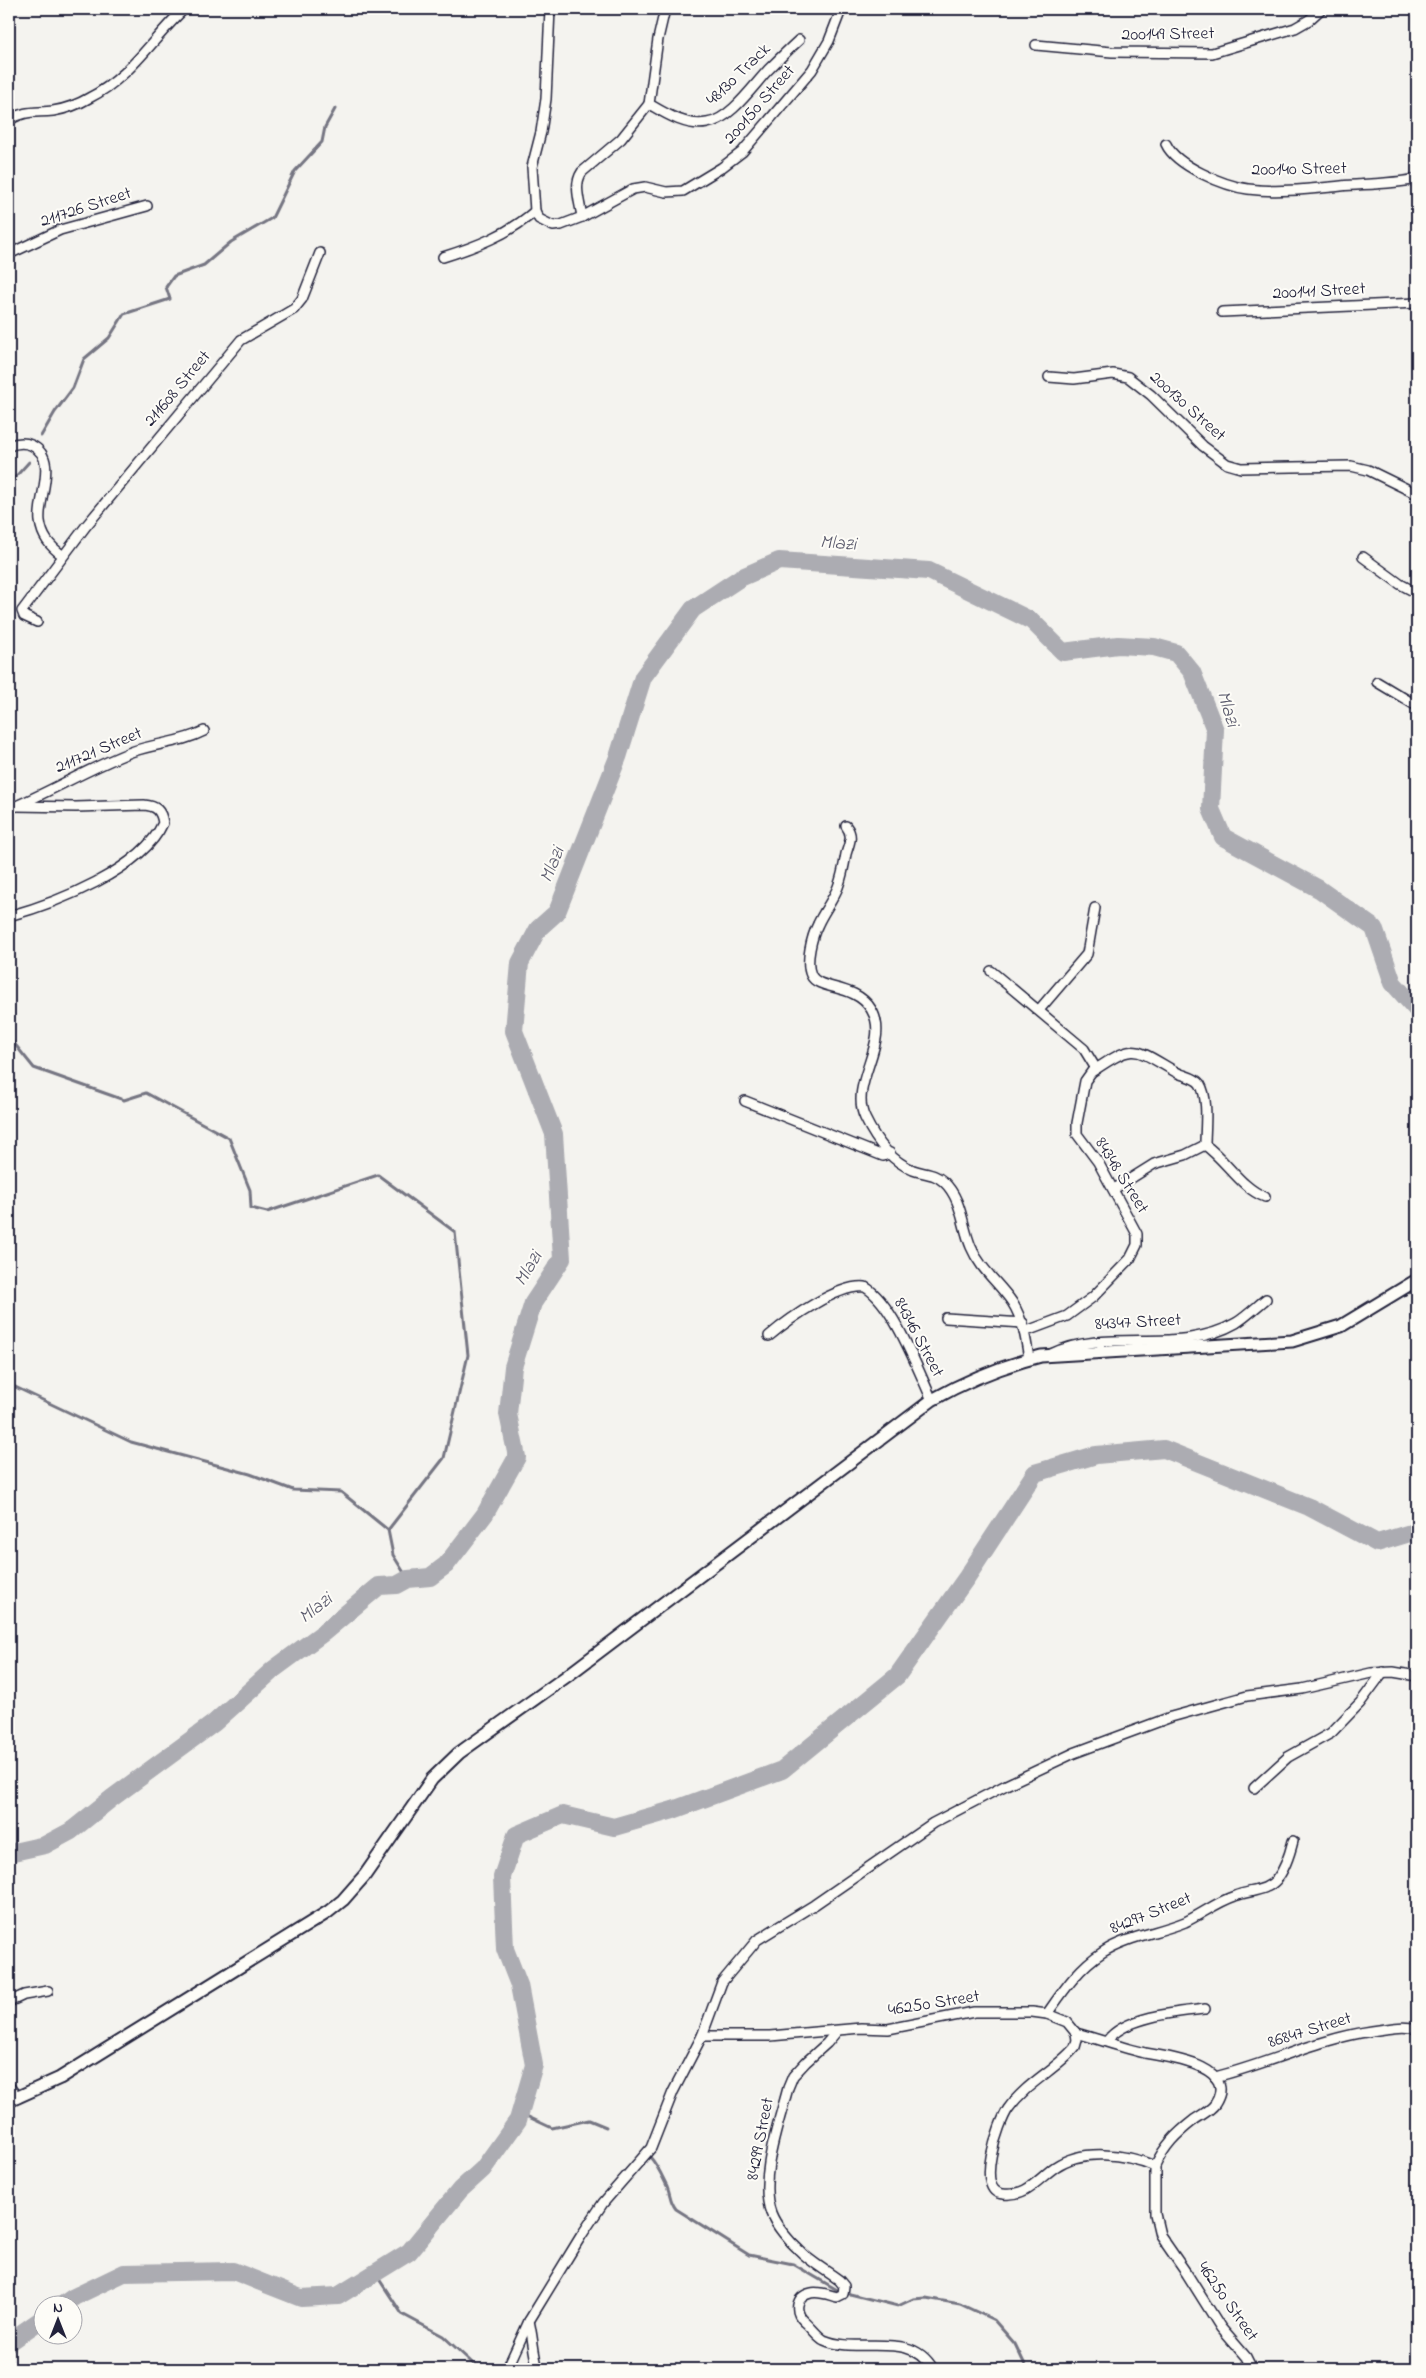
<svg xmlns="http://www.w3.org/2000/svg" width="1426" height="2378" viewBox="0 0 1426 2378" font-family="'Indie Flower',sans-serif">
<rect width="100%" height="100%" fill="#f4f3ef"/>
<filter id="ink" filterUnits="userSpaceOnUse"><feTurbulence type="fractalNoise" baseFrequency=".02" numOctaves="2"/><feDisplacementMap in="SourceGraphic" scale="10" xChannelSelector="R" yChannelSelector="G"/><feConvolveMatrix kernelMatrix="1 2 1 2 8 2 1 2 1" color-interpolation-filters="sRGB"/></filter>
<g filter="url(#ink)">
<g fill="none" stroke-linecap="round" stroke-linejoin="round">
<!-- stream -->
<g stroke="#757582" stroke-width="3">
<polyline points="41,436 55,412 73,388 84,359 109,338 124,314 170,299 166,287 174,276 204,265 231,242 272,218 295,171 322,142 325,127 335,109"/>
<polyline points="9,484 29,462"/>
<polyline points="9,1037 34,1068 124,1100 146,1093 229,1138 250,1190 251,1208 267,1212 378,1175 455,1232 468,1355 444,1458 388,1530"/>
<polyline points="9,1384 131,1442 250,1474 293,1490 341,1492 388,1530 393,1555 408,1579"/>
<polyline points="520,2113 552,2128 589,2120 606,2127"/>
<path d="M 650,2157 C 658,2166 662,2176 667,2186 C 671,2195 669,2200 676,2209 L 749,2255 L 793,2264 L 839,2291"/>
<polyline points="375,2273 402,2314 443,2336 479,2369"/>
<polyline points="846,2293 898,2306 913,2299 926,2298 960,2304 994,2320 1015,2344 1027,2369"/>
</g>
<!-- river -->
<g stroke="#acacb2" stroke-width="18">
<polyline points="9,1853 45,1845 71,1831 112,1798 214,1723 274,1669 323,1633 379,1586 397,1585 408,1579 430,1577 446,1565 485,1514 517,1457 508,1414 513,1367 533,1303 562,1259 554,1134 514,1031 520,963 538,929 557,912 618,757 643,677 693,609 740,578 779,561 929,571 1032,621 1063,652 1118,645 1154,647 1176,653 1192,672 1215,730 1211,809 1223,837 1319,889 1374,928 1393,983 1417,1010"/>
<polyline points="61,2306 74,2297 124,2273 233,2271 301,2298 338,2296 409,2252 460,2190 483,2169 518,2120 534,2065 519,1985 505,1949 502,1877 516,1835 563,1815 614,1827 673,1810 782,1770 897,1676 967,1577 1035,1473 1096,1455 1164,1449 1309,1507 1377,1543 1417,1531"/>
<polyline points="9,2342 42,2319"/>
</g>
<!-- street casing -->
<g stroke="#22223b" stroke-width="12">
<g id="street">
<polyline points="550,9 546,99 541,132 532,167 535,211 539,219 553,226 561,225 582,217 633,189 645,187 666,192 683,191 721,168 742,152 812,70 829,41 841,10"/>
<path d="M 665,9 L 658,39 L 649,104 C 666,114 687,127 707,123 C 730,120 753,86 768,70 C 778,60 788,50 799,40"/>
<polyline points="1036,45 1112,52 1212,53 1295,28 1309,20 1321,9"/>
<path d="M 9,120 C 25,110 35,113 53,111 C 65,109 79,104 89,98 C 130,78 152,39 184,9"/>
<path d="M 1166,144 C 1176,166 1225,186 1248,189 C 1278,193 1310,189 1341,186 C 1366,184 1392,184 1417,179"/>
<path d="M 582,217 C 580,202 573,185 582,172 L 621,139 L 649,104"/>
<polyline points="9,254 60,230 147,206"/>
<path d="M 443,257 C 475,247 509,234 535,211"/>
<polyline points="1222,312 1417,303"/>
<polyline points="1049,377 1074,379 1113,374 1128,377 1151,395 1203,446 1227,464 1241,468 1351,466 1368,470 1417,494"/>
<path d="M 9,446 C 16,443 24,442 31,445 C 60,458 37,498 40,521 C 42,537 50,546 62,555"/>
<polyline points="1363,557 1400,584 1417,593"/>
<polyline points="37,622 24,616 22,611 86,526 241,340 294,309 302,299 320,253"/>
<polyline points="1377,682 1417,706"/>
<path d="M 9,809 C 50,792 89,768 131,752 C 155,743 181,743 204,731"/>
<path d="M 846,826 C 854,836 849,843 846,854 C 844,866 842,877 838,887 C 833,900 824,911 818,924 C 812,936 805,962 811,975 C 818,991 855,983 871,1009 C 892,1042 848,1083 865,1118 C 875,1139 891,1161 913,1170 C 924,1174 935,1173 944,1182 C 962,1199 962,1226 971,1247 C 980,1269 999,1283 1012,1302 C 1023,1319 1026,1339 1029,1359"/>
<path d="M 9,916 C 56,903 142,870 163,823 C 161,810 156,806 144,805 L 76,807 L 15,806"/>
<polyline points="991,971 1084,1049 1095,1067 1085,1081 1077,1123 1077,1134 1098,1162 1137,1234 1137,1245 1130,1259 1093,1297 1067,1316 1024,1332"/>
<polyline points="1039,1010 1087,954 1095,908"/>
<path d="M 1093,1071 C 1136,1042 1134,1048 1176,1072 C 1183,1076 1195,1077 1200,1084 C 1209,1099 1205,1127 1205,1145 C 1226,1160 1241,1188 1265,1197"/>
<polyline points="745,1101 883,1156 890,1153"/>
<polyline points="1114,1189 1154,1164 1185,1155 1205,1145"/>
<polyline points="946,1318 1023,1323"/>
<path d="M 769,1336 C 789,1319 838,1284 865,1287 C 893,1303 918,1370 932,1400"/>
<path d="M 1051,1354 C 1108,1326 1179,1356 1236,1323 C 1246,1317 1256,1307 1266,1299"/>
<polyline points="1254,1788 1288,1757 1331,1733 1360,1703 1383,1672"/>
<polyline points="9,2002 24,1995 48,1991"/>
<path d="M 1047,2014 C 1063,1991 1079,1967 1103,1952 C 1128,1936 1158,1933 1185,1922 C 1202,1914 1217,1902 1235,1896 C 1250,1890 1266,1892 1277,1879 C 1285,1869 1290,1853 1293,1841"/>
<path d="M 837,2031 L 827,2043 L 806,2062 L 793,2076 L 788,2088 C 779,2123 758,2179 771,2213 C 776,2226 789,2241 799,2250 C 810,2262 826,2270 839,2280 L 844,2286 L 843,2294 L 837,2297 C 829,2295 819,2291 811,2293 C 795,2297 794,2312 805,2322 C 811,2327 818,2337 824,2340 C 858,2355 911,2329 933,2369"/>
<path d="M 1076,2033 C 1099,2039 1122,2048 1145,2053 C 1166,2057 1240,2065 1215,2104 C 1210,2111 1201,2115 1194,2120 C 1176,2134 1165,2145 1155,2166"/>
<path d="M 702,2036 L 770,2036 L 861,2028 L 888,2029 L 974,2012 L 1032,2012 L 1047,2014 L 1067,2022 L 1076,2033 L 1077,2040 L 1075,2047 C 1056,2070 1027,2082 1008,2109 C 999,2122 974,2192 1003,2194 C 1026,2197 1038,2179 1055,2167 C 1083,2148 1125,2154 1155,2166 L 1155,2214 L 1160,2235 L 1187,2274 L 1221,2328 L 1246,2357 L 1252,2369"/>
<path d="M 1107,2041 C 1124,2017 1176,2012 1205,2009"/>
<path d="M 1215,2077 C 1268,2064 1317,2039 1372,2031 C 1387,2029 1402,2025 1417,2029"/>
<polyline points="9,2086 18,2098"/>
<path d="M 529,2321 C 533,2337 533,2353 538,2369"/>
<polyline points="507,2369 529,2321 581,2236 603,2203 651,2148 673,2092 702,2036 722,1982 757,1940 814,1905 933,1823 1006,1785 1074,1753 1171,1717 1247,1696 1302,1689 1371,1673 1393,1672 1417,1676"/>
</g>
</g>
<!-- secondary casing -->
<g stroke="#22223b" stroke-width="15">
<path id="secondary" d="M 9,2101 L 60,2078 L 328,1912 L 343,1900 L 365,1875 L 432,1779 L 459,1753 L 567,1676 L 932,1400 C 967,1380 1002,1366 1041,1356 L 1292,1341 L 1341,1326 L 1417,1280"/>
</g>
<!-- street -->
<use href="#street" stroke="#fdfcf7" stroke-width="9"/>
<!-- secondary -->
<use href="#secondary" stroke="#fdfcf7" stroke-width="11"/>
</g>
</g>
<g text-anchor="middle" dominant-baseline="central" stroke-width="4" stroke-linejoin="round" paint-order="stroke">
<!-- street labels -->
<g font-size="18" fill="#22223b" stroke="#fdfcf7">
<text transform="translate(1168 35) rotate(-1)">200149 Street</text>
<text transform="translate(739 75) rotate(-44)">48130 Track</text>
<text transform="translate(760 105) rotate(-49)">200150 Street</text>
<text transform="translate(1299 170) rotate(-1)">200140 Street</text>
<text transform="translate(86 208) rotate(-18)">211726 Street</text>
<text transform="translate(1319 292) rotate(-3)">200141 Street</text>
<text transform="translate(178 389) rotate(-50)">211608 Street</text>
<text transform="translate(1187 407) rotate(42)">200130 Street</text>
<text transform="translate(99 751) rotate(-23)">211721 Street</text>
<text transform="translate(1121 1176) rotate(58)">84348 Street</text>
<text transform="translate(1138 1323) rotate(-3)">84347 Street</text>
<text transform="translate(918 1338) rotate(62)">84346 Street</text>
<text transform="translate(1151 1914) rotate(-22)">84297 Street</text>
<text transform="translate(934 2004) rotate(-9)">46250 Street</text>
<text transform="translate(1310 2031) rotate(-17)">86847 Street</text>
<text transform="translate(761 2139) rotate(-79)">84299 Street</text>
<text transform="translate(1227 2302) rotate(55)">46250 Street</text>
</g>
<!-- water labels -->
<g font-size="19" font-style="italic" fill="#59596b" stroke="#fdfcf7">
<text transform="translate(838 544) rotate(4)">Mlazi</text>
<text transform="translate(1227 709) rotate(73)">Mlazi</text>
<text transform="translate(553 865) rotate(-68)">Mlazi</text>
<text transform="translate(529 1269) rotate(-59)">Mlazi</text>
<text transform="translate(316 1609) rotate(-38)">Mlazi</text>
</g>
</g>
<!-- margin -->
<rect width="1426" height="2378" fill="none" stroke="#fdfcf7" stroke-width="30"/>
<rect x="15" y="15" width="1396" height="2348" fill="none" stroke="#22223b" stroke-width="2" filter="url(#ink)"/>
<!-- north arrow -->
<g transform="translate(58 2320)"><circle r="24" fill="#fdfcf7" stroke="#a5a5ac"/>
<path d="M0-4L9 19L0 12L-9 19Z" fill="#22223b"/>
<text y="-8" font-size="14" font-weight="bold" text-anchor="middle" fill="#22223b">N</text>
</g>
</svg>
